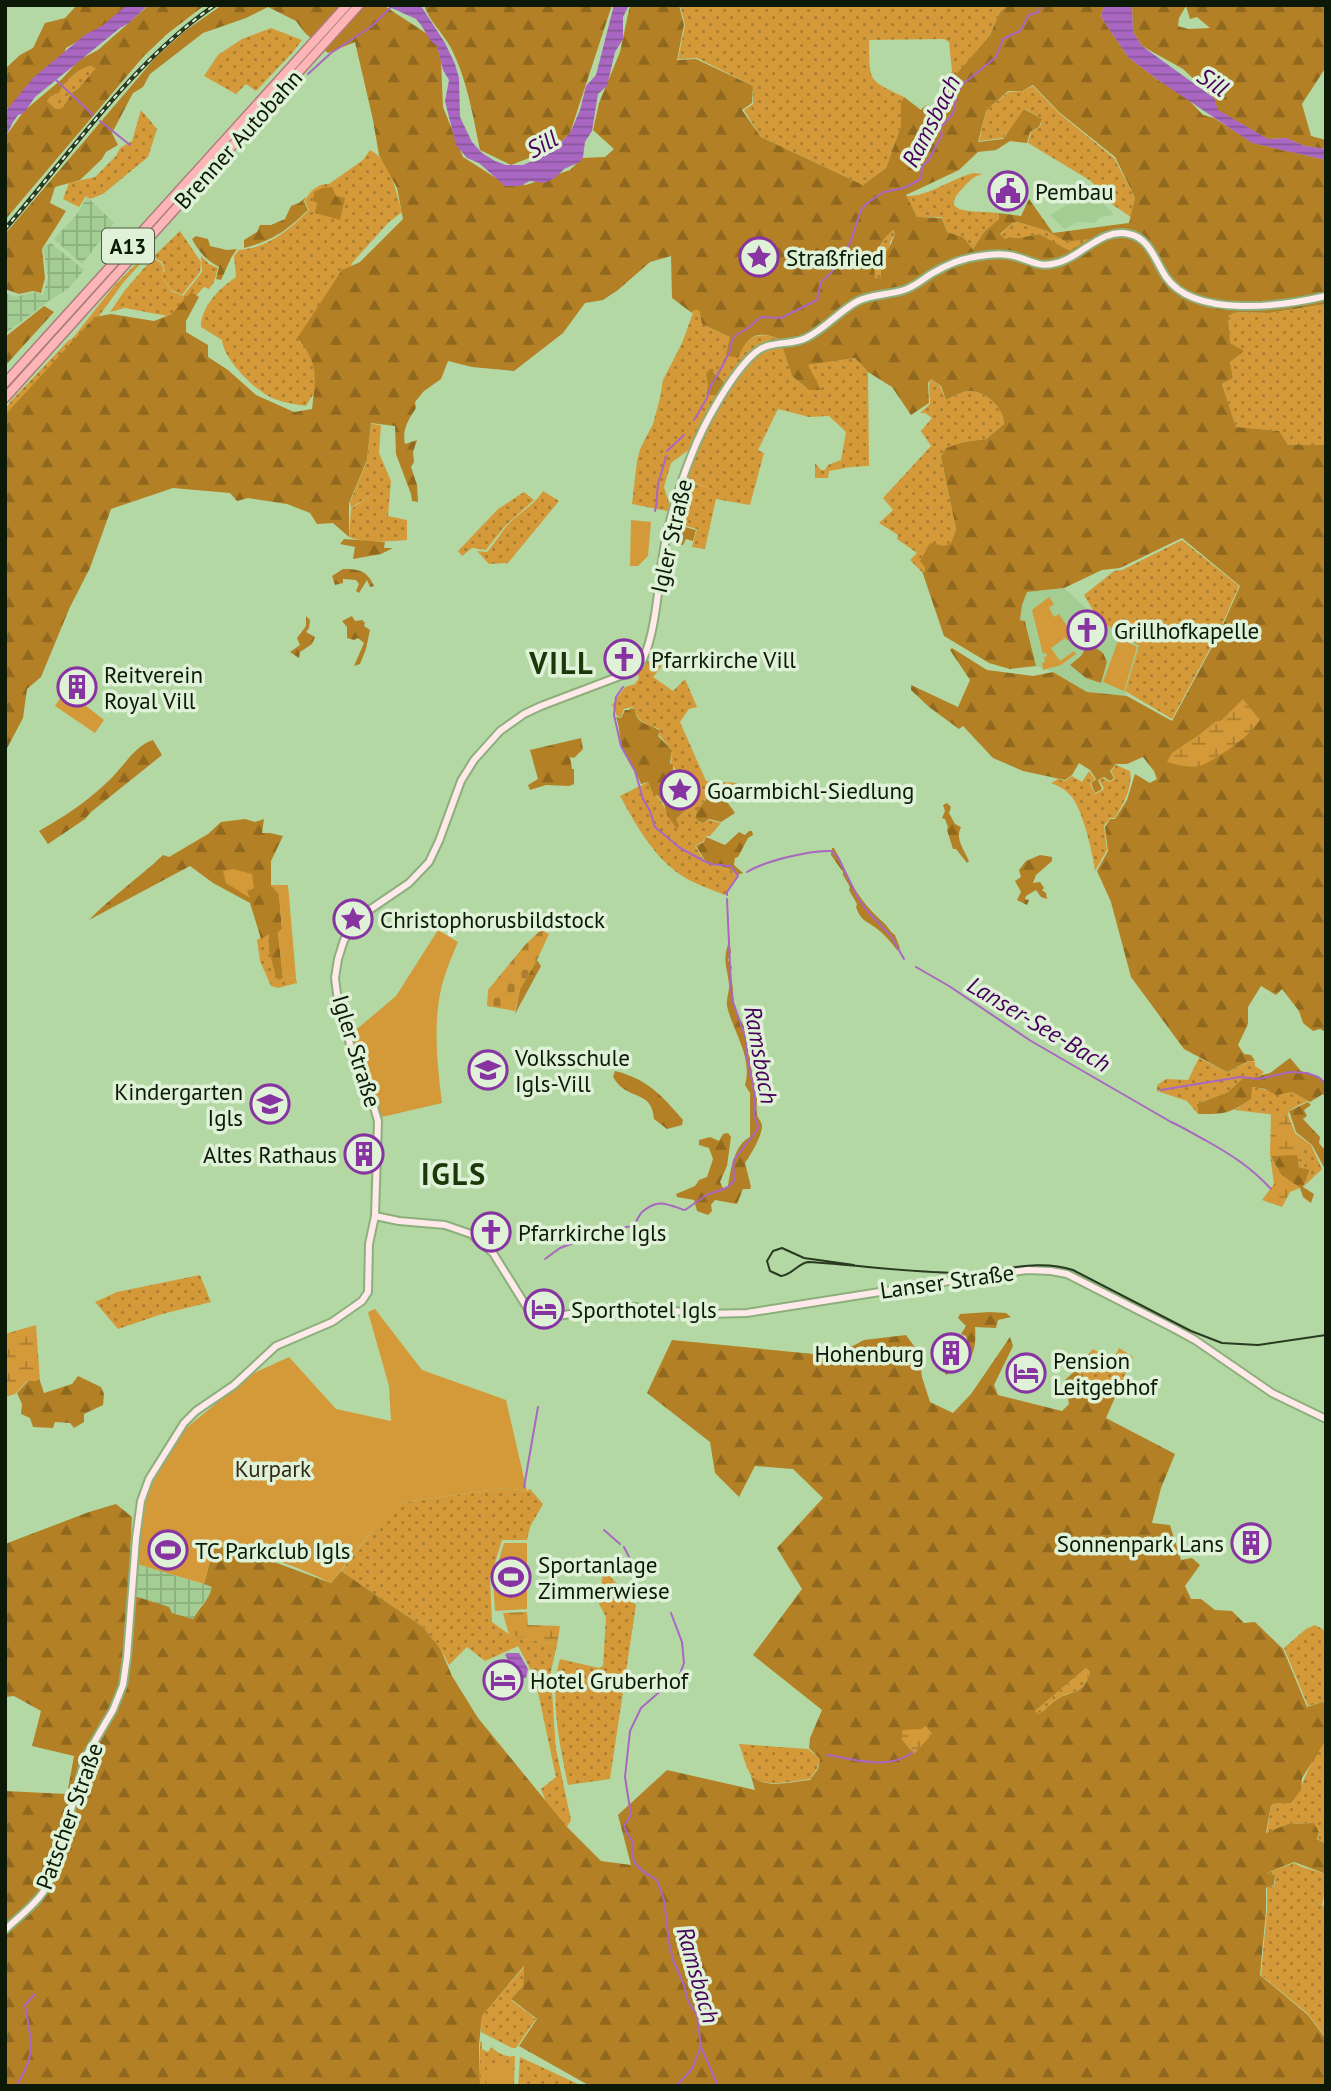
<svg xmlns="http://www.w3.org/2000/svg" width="1331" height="2091" viewBox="0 0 1331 2091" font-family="'PT Sans',sans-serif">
<defs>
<pattern id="industrial-grid" width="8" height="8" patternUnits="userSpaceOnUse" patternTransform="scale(1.75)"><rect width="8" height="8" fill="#a4cd93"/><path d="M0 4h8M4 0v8" fill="none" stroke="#8caf7d"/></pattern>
<pattern id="grass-dots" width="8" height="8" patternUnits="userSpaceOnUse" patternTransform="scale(1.75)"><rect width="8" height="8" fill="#d49a3a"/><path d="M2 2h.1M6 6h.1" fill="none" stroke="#aa7d2f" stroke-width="1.8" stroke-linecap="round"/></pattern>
<pattern id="forest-firs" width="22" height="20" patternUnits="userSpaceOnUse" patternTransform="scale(1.75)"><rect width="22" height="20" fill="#b38025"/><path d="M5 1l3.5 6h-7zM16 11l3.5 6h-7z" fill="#90681e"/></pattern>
<pattern id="wetland-marsh" width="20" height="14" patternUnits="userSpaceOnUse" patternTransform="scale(1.75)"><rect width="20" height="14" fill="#d49a3a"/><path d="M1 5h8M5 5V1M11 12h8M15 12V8" fill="none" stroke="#aa7d2f"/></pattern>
<pattern id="cemetery-stones" width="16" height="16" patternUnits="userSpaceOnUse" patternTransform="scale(1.75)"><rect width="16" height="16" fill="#d49a3a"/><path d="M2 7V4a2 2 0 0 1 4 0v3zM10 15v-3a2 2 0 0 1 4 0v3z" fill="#aa7d2f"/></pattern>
<pattern id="water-rules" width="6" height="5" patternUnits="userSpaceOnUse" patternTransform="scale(1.75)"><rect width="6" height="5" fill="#aa67c2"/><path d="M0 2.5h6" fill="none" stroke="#89549c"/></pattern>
</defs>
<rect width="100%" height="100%" fill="#b3d8a3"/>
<!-- built -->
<g fill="#a4cd93">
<polygon points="1088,187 1114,215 1100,217 1095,223 1078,222 1065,229 1050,215 1070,203"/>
<polygon points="1064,588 1099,620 1140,646 1125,691 1127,696 1087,692 1053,672 1036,666 1026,621 1020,620 1022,605 1027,592"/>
</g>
<!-- industrial -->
<g fill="url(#industrial-grid)">
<polygon points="87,197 114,223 82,264 54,239 75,217"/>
<polygon points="51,243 84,270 68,289 47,302 5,334 5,293 15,297 34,292 43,295 48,277 43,248"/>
<polygon points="137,1564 213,1587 210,1597 200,1606 193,1619 172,1613 134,1596"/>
</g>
<!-- grass -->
<g fill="url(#grass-dots)">
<path d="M 680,5 L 1008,5 L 1000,12 L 990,35 L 946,86 L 946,81 L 952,71 L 949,42 L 944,39 L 869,40 C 870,81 866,79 904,97 L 901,104 L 901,126 L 886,168 L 863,185 L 761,137 L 744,110 L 753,104 L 753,86 L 697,58 L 678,59 L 685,25 Z"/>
<polygon points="271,28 302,40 293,52 256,91 246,84 236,94 204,76 218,55 242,39"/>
<path d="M 91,66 L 97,68 L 78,89 L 73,92 L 62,108 L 56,109 L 47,101 C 58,89 75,69 91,66 Z"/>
<polygon points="1033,86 1059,113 1114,158 1135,198 1131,217 1107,201 1091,181 1028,143 1031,132 1040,127 1042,119 1025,109 1003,138 979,141 986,111 1008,92 1022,91"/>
<polygon points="141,110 157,129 148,157 103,194 90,199 86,196 79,207 63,199 69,183 95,177 116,156 120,148 132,141"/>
<path d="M 370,150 C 390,159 396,192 402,212 L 388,223 L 353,262 L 321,314 L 315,353 L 317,374 L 316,390 L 306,406 C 294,404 278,402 268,396 C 252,387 223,358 222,340 L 201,327 C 201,306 220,288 236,277 L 234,256 L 239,250 C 268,248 289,230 309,210 L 305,201 C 309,191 319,183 329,184 L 363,160 Z"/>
<path d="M 974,173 L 983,174 C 972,176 968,183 961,190 C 936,217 985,210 997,213 L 999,219 L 984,232 L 973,249 L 963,237 L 947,232 L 942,217 L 917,217 L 906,196 C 929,197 951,178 974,173 Z"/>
<polygon points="1018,222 1047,231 1066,242 1091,238 1070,252 1039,234 1019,238 1009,237 1005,239 1000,235 1012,223"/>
<path d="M 892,230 L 895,234 L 890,242 L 890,246 L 881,260 L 881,277 L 874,278 L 873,257 C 880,247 884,238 892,230 Z"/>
<polygon points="180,231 201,262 200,272 182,295 171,290 160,274 171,291 183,296 202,272 201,256 209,264 218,268 214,282 209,289 204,287 185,308 167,316 125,308 110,312 125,290 153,258 161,263 164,270 161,273 165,271 162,262 153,257"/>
<polygon points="148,252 150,253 123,283 94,323 5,415 5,410 11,401 69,340 72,339 114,286"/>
<polygon points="1326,304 1326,445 1288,445 1278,431 1236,427 1222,384 1233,378 1230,362 1228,316 1236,312 1269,313"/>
<path d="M 694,310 L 699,310 L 702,324 L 730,337 L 727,355 C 747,341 755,328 780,340 C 754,344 741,366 726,384 L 713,372 L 713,369 L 706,393 L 718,396 L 706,414 L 690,449 L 671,463 L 664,487 L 672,512 L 632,504 L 637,461 L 640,449 L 653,424 L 660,398 L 663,380 L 682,343 Z"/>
<polygon points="782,346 792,376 809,390 820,390 807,365 855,358 868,372 869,466 851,467 829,471 828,478 815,478 815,463 821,470 825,470 828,465 841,460 846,432 829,416 809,417 778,409 758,450 764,453 750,505 716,499 705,549 692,547 697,529 686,526 682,515 686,513 686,500 681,500 687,480 713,490 686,479 702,436 733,385 754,359 764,350"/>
<path d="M 931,379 L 940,386 L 946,400 C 952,397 962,392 968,391 C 986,390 1004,408 1004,424 L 986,439 L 964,442 L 941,457 L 956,529 L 951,543 C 940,547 927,561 923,573 L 910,560 L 917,553 L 897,539 L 898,535 L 879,523 L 893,510 L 883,498 L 931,446 L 921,431 L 932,418 L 925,413 L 920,413 L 930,404 L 929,384 Z"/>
<path d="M 371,424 L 381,425 L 379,453 L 391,481 L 388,516 L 407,520 L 407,540 C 389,541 366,544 349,537 L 351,509 L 375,492 L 351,508 L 350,502 L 367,461 Z"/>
<path d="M 543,491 L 559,501 L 508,563 L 489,564 L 477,551 L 487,552 C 494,544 499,536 505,528 C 516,514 534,506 543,491 Z"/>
<polygon points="524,492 534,500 505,526 486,550 472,548 462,556 458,551 498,509"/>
<polygon points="1182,540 1239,586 1218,634 1172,719 1125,691 1139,646 1099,620 1084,595 1114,571 1122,570"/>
<path d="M 647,661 L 662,666 L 653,677 L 673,691 L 685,679 L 697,707 L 689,709 L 680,722 L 706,781 L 738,783 L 720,791 L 717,790 L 709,794 L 700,807 L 698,807 L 695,818 L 699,823 L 709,820 L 721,823 L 710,836 L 706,836 L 704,841 L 695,846 L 706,863 L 730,869 L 737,876 L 725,895 C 713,890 701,886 689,880 C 657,863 637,827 620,796 L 648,782 C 654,796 663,799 667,815 L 675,819 L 678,816 L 675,794 L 685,786 L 681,784 L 683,780 L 671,763 L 672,750 L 659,735 L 660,732 L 658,728 C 647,725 636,721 635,709 L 632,707 L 624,709 L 621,717 L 617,716 L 612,705 L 625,687 L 635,684 L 639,678 L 637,672 Z"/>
<path d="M 1116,765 L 1130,771 C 1133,788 1123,804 1115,818 L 1110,818 L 1104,826 L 1107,850 L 1095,871 C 1093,854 1082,806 1070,795 C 1065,789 1058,786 1051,783 L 1058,779 L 1065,781 L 1072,776 L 1082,782 L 1089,771 L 1095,779 L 1090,783 L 1095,794 L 1104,789 L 1099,780 L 1103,778 L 1110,782 L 1115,778 L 1111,771 Z"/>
<polygon points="270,933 269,950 280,980 283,977 296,978 297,983 278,988 271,986 260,961 257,940"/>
<polygon points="1199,1058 1227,1072 1250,1061 1255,1062 1255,1066 1264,1072 1259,1077 1243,1078 1228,1092 1197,1104 1198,1114 1187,1101 1157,1091 1157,1085 1166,1079 1188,1080"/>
<path d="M 1251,1087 C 1269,1089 1273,1095 1292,1092 L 1308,1101 L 1289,1110 L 1288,1115 L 1284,1116 L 1235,1110 L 1251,1099 Z"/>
<polygon points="1295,1133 1311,1145 1322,1169 1303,1187 1310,1171 1302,1168 1303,1153"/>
<polygon points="200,1275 211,1302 162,1314 118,1329 95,1302 117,1292"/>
<polygon points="1119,1348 1133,1357 1117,1392 1110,1382 1093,1390 1076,1369 1093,1349 1113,1360"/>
<polygon points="504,1488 527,1491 530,1489 543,1504 530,1527 527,1540 502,1540 490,1579 492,1622 510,1635 557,1645 551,1671 554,1723 556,1749 571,1820 567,1827 546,1802 541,1789 556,1777 535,1678 518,1646 485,1661 467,1647 449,1665 440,1648 423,1627 341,1571 382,1518 398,1503"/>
<path d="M 603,1573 L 607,1573 L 636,1605 L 610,1779 L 568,1785 C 560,1748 549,1695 560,1659 L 599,1668 L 603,1666 L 606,1617 L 599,1604 Z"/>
<polygon points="1315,1625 1326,1631 1326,1704 1322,1702 1308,1706 1284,1648 1306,1629"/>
<path d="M 1086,1668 L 1090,1672 C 1083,1695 1073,1689 1057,1699 C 1051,1703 1045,1709 1039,1714 L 1035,1711 Z"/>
<path d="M 1326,1741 L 1326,1844 L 1318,1839 L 1319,1832 L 1314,1823 L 1288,1824 L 1267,1833 L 1271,1805 L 1278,1803 L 1291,1803 C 1305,1784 1309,1759 1326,1741 Z"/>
<path d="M 739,1744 L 808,1749 L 820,1759 L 817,1769 L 810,1779 C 794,1781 761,1789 751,1775 C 745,1767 743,1753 739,1744 Z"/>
<polygon points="1294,1863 1302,1867 1326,1874 1326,1886 1322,1905 1326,1907 1326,2038 1308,2014 1261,1975 1267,1910 1267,1888 1275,1885 1275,1875 1267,1873"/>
<polygon points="524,1967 523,1986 511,2000 536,2019 516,2048 512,2048 481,2032 482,2016"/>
<path d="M 482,2041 L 482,2049 L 488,2052 L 491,2047 C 498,2053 506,2058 515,2056 L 514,2086 L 480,2086 L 480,2042 Z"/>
<polygon points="520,2057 576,2083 581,2086 518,2086"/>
</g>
<!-- forest -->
<g fill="url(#forest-firs)" fill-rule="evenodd">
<polygon points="77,5 131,5 105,26 66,48 63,57 13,109 5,108 5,69 20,55 33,48 45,23 65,18"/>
<path d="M 149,5 L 205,5 L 167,34 L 143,57 L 5,220 L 5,137 L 24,111 L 62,79 L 79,60 L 98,50 ZM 91,66 L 96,68 L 78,89 L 73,92 L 62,108 L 56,109 L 47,101 L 53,94 L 59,93 C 64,81 79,68 91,66 Z"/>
<path d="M 222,5 L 383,5 L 435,39 L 441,60 L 443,107 L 463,157 L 496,178 L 526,185 L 570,170 L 582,158 L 605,157 L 614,149 L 593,130 L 599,103 L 620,52 L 630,5 L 679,5 L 684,25 L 677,60 L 696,59 L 753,86 L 752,103 L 742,110 L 761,137 L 863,185 L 886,168 L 901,126 L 901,103 L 904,97 L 921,110 L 926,105 L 937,116 L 944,106 L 946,86 L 990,35 L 1000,12 L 1008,5 L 1104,5 L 1101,17 L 1128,57 L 1158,80 L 1184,95 L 1203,115 L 1214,118 L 1253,143 L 1326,160 L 1326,304 L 1269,313 L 1236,312 L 1228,316 L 1230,343 L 1244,351 L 1230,362 L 1233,378 L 1222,384 L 1236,427 L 1279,431 L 1288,445 L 1326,445 L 1326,1032 L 1320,1029 L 1313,1031 L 1303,1023 L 1299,1011 L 1282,989 L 1276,995 L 1261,986 L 1248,1007 L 1248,1024 L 1238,1045 L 1244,1054 L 1251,1055 L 1255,1061 L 1249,1061 L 1227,1072 L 1184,1049 L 1131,977 L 1111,902 L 1097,871 L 1108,851 L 1105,827 L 1110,819 L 1115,819 L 1127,800 L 1135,774 L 1150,783 L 1157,779 L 1154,771 L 1143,757 L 1127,764 L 1116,764 L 1110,771 L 1114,778 L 1110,781 L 1104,777 L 1098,780 L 1102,789 L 1095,793 L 1091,783 L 1096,779 L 1090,770 L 1079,763 L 1072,775 L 1065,780 L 1023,771 L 993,758 L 963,726 L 959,729 L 929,707 L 911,690 L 911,685 L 958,707 L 970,680 L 950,650 L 952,648 L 987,670 L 1033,676 L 1053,672 L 1087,692 L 1127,696 L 1172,721 L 1219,634 L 1240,586 L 1182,538 L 1120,568 L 1102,570 L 1064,588 L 1027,592 L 1022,605 L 1020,620 L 1025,621 L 1036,666 L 1010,669 L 989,663 L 944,636 L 922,571 L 924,572 L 925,567 L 920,561 L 930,543 L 944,546 L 951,543 L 956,529 L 941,457 L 946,448 L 964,442 L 986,439 L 1004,424 C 1004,408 986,390 968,391 C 961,392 952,397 946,400 L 941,386 L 931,379 L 928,383 L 929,403 L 911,415 L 892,387 L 868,372 L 855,358 L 808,365 L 821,390 L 809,390 L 792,376 L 780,340 C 758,329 746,336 738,358 L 726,355 L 730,337 L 702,324 L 699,310 L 694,310 L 692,313 L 672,298 L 671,256 L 650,262 L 618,290 L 603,300 L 585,303 L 563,333 L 514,371 L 472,367 L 448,361 L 441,379 L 424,391 L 415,402 L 416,408 C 408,420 402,430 405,444 L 417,440 L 413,452 L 414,462 L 411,467 L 417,485 L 418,502 L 412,501 L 411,494 L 396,454 L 395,426 L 371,423 L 367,460 L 349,503 L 349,537 L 333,523 L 317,524 L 310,513 L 287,504 L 248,498 L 237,501 L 230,493 L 173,488 L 111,509 L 90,568 L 70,607 L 41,677 L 27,689 L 23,718 L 5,752 L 5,415 L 95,317 L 111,314 L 154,321 L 172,314 L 191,292 L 199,297 L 186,321 L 186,332 L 208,345 L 208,357 L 228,370 L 256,395 L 294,412 L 312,409 C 316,374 319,367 298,337 L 342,270 L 360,262 L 403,219 L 397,188 L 379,155 L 373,120 L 355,42 L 328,53 L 305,33 L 296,21 L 268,7 L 246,18 L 203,33 L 150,74 L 143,87 L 133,93 L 112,133 L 118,145 L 106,152 L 102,159 L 80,180 L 55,187 L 50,203 L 66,211 L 42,249 L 45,278 L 41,293 L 33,291 L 19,294 L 5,289 L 5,234 L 155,58 L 185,31 ZM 1033,85 L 1059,112 L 1115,157 L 1135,198 L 1129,223 L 1053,233 L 1029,199 L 1021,216 L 998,213 L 999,219 L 984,232 L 973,249 L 963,237 L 947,232 L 942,218 L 917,217 L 906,195 L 959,170 L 978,152 L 996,150 L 1010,141 L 1027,143 L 1030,132 L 1039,127 L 1042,119 L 1024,109 L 1003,139 L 978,142 L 986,111 L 1008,91 L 1022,91 ZM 1018,222 L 1047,231 L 1066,242 L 1089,239 L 1070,251 L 1039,234 L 1019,238 L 1009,237 L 1005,239 L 1000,234 L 1012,223 ZM 893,230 L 895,234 L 890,246 L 881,260 L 881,277 L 875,278 L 873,257 C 880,247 883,238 893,230 Z"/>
<path d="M 424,5 L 612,5 L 570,133 L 555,148 L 511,165 L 480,150 C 473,116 467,79 451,48 C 443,33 429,21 424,5 Z"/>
<path d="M 1132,5 L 1326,5 L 1326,67 L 1302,104 L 1311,136 L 1326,140 L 1326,149 L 1305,146 L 1286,138 L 1268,139 L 1217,110 L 1214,98 L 1183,69 L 1142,46 L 1133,32 ZM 1186,6 L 1190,19 L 1197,17 L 1210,28 L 1188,29 L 1178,26 L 1179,18 Z"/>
<polygon points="332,187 336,196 345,198 340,220 315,213 317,203 313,201 314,192 322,188"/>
<path d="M 306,197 L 304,201 L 308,210 C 286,231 274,240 244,248 L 244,240 L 257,232 L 260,225 L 271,225 L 285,219 L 291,206 L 299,203 Z"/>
<path d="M 196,236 L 208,239 L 210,246 L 227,250 L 237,249 L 231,258 L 221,280 L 216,279 L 219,267 C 206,260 199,252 192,239 Z"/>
<polygon points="44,306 54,312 5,366 5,337"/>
<polygon points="710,369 714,369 713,372 726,384 718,396 706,394 708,386 706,374"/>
<polygon points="685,499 686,512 681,515 685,527 696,530 693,541 686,539 683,545 670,542 683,500"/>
<polygon points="344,539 385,542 384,548 393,548 381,554 353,559 355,547 340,544"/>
<path d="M 343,569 C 360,569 367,571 374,586 L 370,587 L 367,580 L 359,593 L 356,591 L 359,584 L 356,580 L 343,579 L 343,583 L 335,585 L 332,576 Z"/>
<polygon points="306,616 310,620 309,628 306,632 315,637 312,644 300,652 299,658 290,652 300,645 297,638 306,626"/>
<polygon points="352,616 355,621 362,620 365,623 364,626 370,630 366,649 360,664 354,666 364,643 358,638 354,640 347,638 347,627 342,621"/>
<polygon points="1089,643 1103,653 1107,662 1101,683 1086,678 1070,665 1081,656"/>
<path d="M 631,708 L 635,709 C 636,726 651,723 660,731 L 658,736 L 672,750 L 670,763 L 673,765 L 673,769 L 676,775 L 680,776 L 683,781 L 681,784 L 685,786 L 675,794 L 685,810 L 676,819 L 679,826 L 677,829 L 667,815 L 664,804 L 658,796 L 653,793 L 648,782 L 641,784 C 636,771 627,759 622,746 C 619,736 620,727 616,717 L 621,718 L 625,710 L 629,710 Z"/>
<polygon points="581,738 583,749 574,758 570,757 572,769 574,769 574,784 569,786 546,785 530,790 528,785 538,779 530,750"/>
<path d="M 153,740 L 162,755 L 91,812 L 85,819 L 48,844 L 39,831 C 56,821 73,811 89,798 C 98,791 109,781 117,772 C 128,760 137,745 153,740 Z"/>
<polygon points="717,791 725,796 725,799 735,813 721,822 709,819 703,823 699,822 695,818 698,807 700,807 710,794"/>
<path d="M 947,803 L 951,807 L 949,813 L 955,824 L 961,827 C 955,839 964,849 969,861 L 967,863 L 956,849 L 953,849 L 947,830 L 948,827 L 945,819 L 942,818 L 945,811 L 943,805 Z"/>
<path d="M 245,819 L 255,822 L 264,819 L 262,833 L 270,833 L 283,836 L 271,861 L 271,885 L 279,894 L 282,929 L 278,933 L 283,977 L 280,980 L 276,977 L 269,950 L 269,934 L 261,939 L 250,903 L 213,883 L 190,866 L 89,920 C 112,896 139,878 163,855 L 169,857 L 208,834 L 221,822 Z"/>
<polygon points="749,831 752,831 753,835 748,838 738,857 735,858 734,865 743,873 737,875 730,869 706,862 696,846 704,842 706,837 725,845 739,832 745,835"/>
<path d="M 832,848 L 834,848 C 840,858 844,869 849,879 C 857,895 871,912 884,923 C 889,928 890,932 895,935 L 900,948 L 897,950 C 891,942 884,934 876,928 C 865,920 861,921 856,907 L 857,904 L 849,890 L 850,887 L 843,875 L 843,872 L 831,855 Z"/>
<polygon points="1040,855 1052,857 1052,861 1036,875 1033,883 1040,882 1044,888 1042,890 1046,893 1047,899 1041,897 1036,890 1026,896 1025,899 1029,900 1027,905 1017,900 1021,892 1015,881 1021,877 1019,870 1026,861"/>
<path d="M 729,942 L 731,952 L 728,960 L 732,967 C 729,977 733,981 733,991 C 733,1005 738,1019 747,1030 L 746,1039 L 750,1046 C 749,1055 750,1068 754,1077 C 757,1084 760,1086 760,1094 L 757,1097 C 757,1102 756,1110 757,1115 C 758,1118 761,1121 762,1125 C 763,1134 751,1155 745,1163 L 751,1187 L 750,1189 L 743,1189 L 737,1204 L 715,1200 L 711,1205 L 712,1211 L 708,1215 L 697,1211 L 694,1200 L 677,1197 L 676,1194 L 695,1186 L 699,1180 L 707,1177 L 713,1159 L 709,1148 L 699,1145 L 699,1140 L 710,1137 L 719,1141 L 723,1134 L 728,1133 L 731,1137 L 727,1166 L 720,1182 L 723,1188 L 728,1186 C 731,1169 734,1145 750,1137 L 750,1093 L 745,1085 C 753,1057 733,1032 727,1006 C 726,998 730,991 729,984 C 727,966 722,960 729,942 Z"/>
<polygon points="537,960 541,966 515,1014 520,989"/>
<path d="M 1290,1058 L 1301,1071 L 1320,1077 L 1326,1083 L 1326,1098 L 1323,1094 L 1310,1102 L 1292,1092 L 1276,1095 L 1265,1089 L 1252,1087 L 1251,1099 C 1229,1114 1225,1114 1198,1114 L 1197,1104 L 1228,1092 L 1243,1078 L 1259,1077 L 1262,1075 L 1270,1073 Z"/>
<path d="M 615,1071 C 648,1079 662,1096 683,1120 L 682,1125 L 667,1129 L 654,1119 C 652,1093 635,1099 620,1086 C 617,1083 615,1080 613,1077 Z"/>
<polygon points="1308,1102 1311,1105 1304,1110 1307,1116 1303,1119 1320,1137 1319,1143 1323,1148 1326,1149 1326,1171 1312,1145 1296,1132 1289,1111"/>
<polygon points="1270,1155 1298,1155 1299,1167 1310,1170 1303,1187 1314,1194 1311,1203 1303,1197 1300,1188 1281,1175"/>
<path d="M 990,1312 L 1006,1313 L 1011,1317 L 998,1320 L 996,1328 L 975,1327 C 977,1355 971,1363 946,1375 L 941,1366 L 942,1361 L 947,1366 L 957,1363 L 965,1356 L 963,1352 L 968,1343 L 966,1336 L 961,1334 L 966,1326 L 958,1318 L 960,1314 Z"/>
<path d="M 906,1335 L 919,1353 L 922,1377 L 930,1402 L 953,1413 L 971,1394 L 1010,1337 L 1013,1346 L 994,1385 L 998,1395 L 1062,1411 L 1069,1404 L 1065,1380 L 1076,1370 L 1093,1390 L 1110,1383 L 1117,1393 L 1106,1418 L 1175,1454 L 1161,1488 L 1152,1523 L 1170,1525 L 1181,1560 L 1192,1558 L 1200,1565 L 1185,1586 L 1191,1599 L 1201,1599 L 1215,1610 L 1232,1611 L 1244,1623 L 1255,1622 L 1283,1649 L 1307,1707 L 1322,1702 L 1326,1704 L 1326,1740 L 1302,1778 L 1301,1790 L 1291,1803 L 1278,1803 L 1271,1805 L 1266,1833 L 1288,1824 L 1314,1823 L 1319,1832 L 1317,1839 L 1326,1844 L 1326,1874 L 1294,1862 L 1267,1873 L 1275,1875 L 1274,1885 L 1266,1888 L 1266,1911 L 1260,1975 L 1308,2015 L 1326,2039 L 1326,2086 L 590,2086 L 519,2046 L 537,2019 L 511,1999 L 523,1986 L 524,1966 L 482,2016 L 479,2045 L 480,2086 L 5,2086 L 5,1791 L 67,1794 L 74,1756 L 32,1746 L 41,1711 L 14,1696 L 5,1697 L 5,1544 L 89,1512 L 116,1504 L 132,1517 L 128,1594 L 169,1607 L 172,1613 L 193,1619 C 200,1606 209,1601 212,1587 L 204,1584 L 214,1545 L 255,1555 L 331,1583 L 341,1571 L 423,1627 L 440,1648 L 452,1676 L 478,1718 L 567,1827 L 601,1861 L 631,1865 L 618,1815 L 667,1770 L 755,1790 L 751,1776 C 766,1789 790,1782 810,1780 L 818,1769 L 820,1759 L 809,1748 L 810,1738 L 822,1710 L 753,1655 L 802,1589 L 777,1548 L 823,1498 L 793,1469 L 755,1466 L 739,1497 L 715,1473 L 710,1442 L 647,1393 L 672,1340 L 834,1356 L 864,1340 ZM 1086,1668 L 1090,1672 C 1084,1693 1075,1690 1059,1698 C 1052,1702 1046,1709 1039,1714 L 1035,1711 Z"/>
<polygon points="78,1376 101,1387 104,1394 103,1405 84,1414 84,1422 74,1428 70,1423 55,1422 53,1428 33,1427 30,1418 21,1414 22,1404 17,1393 28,1381 40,1381 44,1393 72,1384"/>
</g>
<!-- wetland -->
<g fill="url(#wetland-marsh)">
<path d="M 1243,699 L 1260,720 C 1256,724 1253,729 1249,733 C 1243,740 1208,765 1199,766 C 1188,768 1178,765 1167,762 L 1172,753 L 1199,735 L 1215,722 L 1222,720 Z"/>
<polygon points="1271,1114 1284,1116 1288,1115 1303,1153 1302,1168 1299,1167 1297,1155 1270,1156 1281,1175 1300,1188 1290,1192 1282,1207 1262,1200 1274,1184 1270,1155"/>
<polygon points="36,1325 40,1381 27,1381 15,1394 5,1397 5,1334"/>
<polygon points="527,1612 528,1625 560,1626 557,1645 509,1635 503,1613"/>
<polygon points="926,1726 932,1734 914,1754 902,1740 901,1730 921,1729"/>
</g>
<!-- cemetery -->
<g fill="url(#cemetery-stones)">
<polygon points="620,641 635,648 640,655 637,662 627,670 609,664 610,644 616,644"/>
<polygon points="541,930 549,934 537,960 520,989 515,1011 487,1006 488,990 525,945"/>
<path d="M 480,1221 C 490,1222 500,1221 506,1230 L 497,1246 L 492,1246 L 475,1234 Z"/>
</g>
<!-- green -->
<g fill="#d49a3a">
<polygon points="631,520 651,522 648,556 638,566 630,566"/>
<polygon points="1049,597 1054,604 1049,608 1054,617 1059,614 1074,637 1068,641 1065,638 1051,648 1060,661 1074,651 1076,654 1061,665 1043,670 1042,663 1045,662 1044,657 1047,656 1046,653 1043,654 1032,610"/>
<polygon points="1119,638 1137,647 1124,691 1103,682"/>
<polygon points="62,695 81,702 104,720 95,733 55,706"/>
<polygon points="233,869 252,874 254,888 247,891 250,898 226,883 223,871"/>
<polygon points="271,885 288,885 296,978 283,977 278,933 282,929 279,894"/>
<path d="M 438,930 L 458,942 C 453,954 448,965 444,978 C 432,1016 437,1063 442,1103 L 382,1117 L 360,1064 L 351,1034 L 396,996 Z"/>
<path d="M 375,1309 L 422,1370 L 506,1400 L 527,1491 L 504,1488 L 398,1503 L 382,1518 L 331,1583 C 300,1568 270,1556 235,1550 C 228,1548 221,1545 214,1545 L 204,1584 L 137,1564 L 146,1497 L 159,1470 L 185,1429 L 252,1374 L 289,1357 L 336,1409 L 391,1421 L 389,1386 L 368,1312 Z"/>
<polygon points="504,1543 527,1543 527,1609 495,1611 493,1579"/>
<polygon points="487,2066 511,2068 510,2086 486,2086"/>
</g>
<!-- water -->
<g fill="url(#water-rules)">
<polygon points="127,5 148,5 129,23 120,28 35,97 24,113 18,115 13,122 5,138 5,112 34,77 86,34 102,26"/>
<polygon points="385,5 420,5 423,9 445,43 455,64 459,78 460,117 472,142 482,153 495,161 506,165 523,165 552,152 570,133 580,110 586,86 596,75 614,5 629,5 623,17 623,39 615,52 607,86 598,94 592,131 585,142 583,157 580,162 564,169 555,178 544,183 530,181 520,186 505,186 479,163 467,158 456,145 445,101 449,80 443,70 437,46 431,41 421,25 416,19"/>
<polygon points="1104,5 1132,5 1133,32 1142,46 1214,98 1218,110 1268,139 1286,138 1305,146 1326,149 1326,160 1252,143 1158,80 1128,57 1101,17"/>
<polygon points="507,1653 519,1653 528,1669 526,1678 519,1678 505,1655"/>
</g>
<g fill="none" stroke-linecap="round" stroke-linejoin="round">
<!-- stream -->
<g stroke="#aa67c2" stroke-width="2">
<polyline points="308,74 331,53 372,26 393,5"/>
<polyline points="56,80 93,115"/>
<polyline points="100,121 130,145"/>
<polyline points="694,420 707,398 711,385 716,378 730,351 732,340 736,335 748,328 761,317 781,318 817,300 821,282 831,273 850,243 861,210 867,203 884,192 904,188 921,179 922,166 928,161 942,135 940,128 953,114 957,94 962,85 996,57 1003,39 1020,31 1029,15 1039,12 1040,5"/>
<polyline points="667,451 684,435"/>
<path d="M 655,511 C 658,500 656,490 659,480 C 662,472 664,465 666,456"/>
<polyline points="623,687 616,697 614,715 621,746 635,771 643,799 650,811 655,827 680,848 704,861 711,864 731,866 738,876 727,892 727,895"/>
<path d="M 747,872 C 765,861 810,850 831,851 L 838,857 L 858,898 L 869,913 L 891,936 L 904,959"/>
<path d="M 916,967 L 949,986 L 1031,1041 L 1171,1122 C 1183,1127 1193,1134 1205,1140 C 1230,1154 1251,1167 1271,1189"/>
<polyline points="1161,1090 1240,1077 1259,1079 1290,1072 1307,1073 1318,1077 1326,1084"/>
<polyline points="709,1194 727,1188 735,1180 733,1166 734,1160 757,1130 758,1126 754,1115 754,1091 747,1057 746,1039 733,1002 731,987 727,899"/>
<polyline points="685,1210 708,1194"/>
<path d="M 545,1259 L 560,1248 L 579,1241 L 588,1235 L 599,1232 L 616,1233 L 626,1227 L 633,1226 C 637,1222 638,1216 642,1212 C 658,1198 667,1204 684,1210"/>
<polyline points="524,1487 538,1407"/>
<polyline points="604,1530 620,1544"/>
<polyline points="624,1547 633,1565"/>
<path d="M 671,1613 L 682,1642 L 684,1663 L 680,1674 L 641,1708 L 630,1731 L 625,1777 L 631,1815 L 624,1826 C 626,1833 629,1835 632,1841 C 635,1847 631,1852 633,1858 C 635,1868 650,1876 657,1880 L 664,1900 L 669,1943 L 673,1960 L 684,1985 L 688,2001 L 697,2015 L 701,2047 L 718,2086"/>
<path d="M 827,1755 C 855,1759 888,1771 913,1752"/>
<path d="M 16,2086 C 38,2053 31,2041 25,2005 L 35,1994"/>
<polyline points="676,2086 692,2069 700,2049"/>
</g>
<!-- secondary casing -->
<g stroke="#8caf7c" stroke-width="10">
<g id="secondary">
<polyline points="375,1216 399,1221 445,1225 471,1234 493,1253 533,1317 551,1317 622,1306 705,1314 747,1313 981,1276 1028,1270 1051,1271 1067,1274 1173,1328 1195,1340 1272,1393 1326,1419"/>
<path d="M 5,1930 C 25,1911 45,1898 54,1871 L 86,1756 L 113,1710 L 123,1685 L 127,1657 L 136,1538 L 141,1501 L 149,1479 L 184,1423 L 196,1411 L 234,1385 L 276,1346 L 332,1322 L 362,1301 L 368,1292 L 369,1244 L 375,1216 L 378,1121 L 373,1104 L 353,1056 L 337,994 L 335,978 L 338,959 L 344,940 L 362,915 L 409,883 L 429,862 L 439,841 L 461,781 L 474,760 L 500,731 L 524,714 L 541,706 L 628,673 C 634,670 640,666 643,659 C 655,634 658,590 662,561 C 667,527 679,486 692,454 C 703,425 732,372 756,352 C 771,340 790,346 806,338 C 825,329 839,311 858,301 C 872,294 889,295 904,290 C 914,287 922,280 931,274 C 946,265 963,258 980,256 C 992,254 1005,253 1017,257 C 1029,260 1039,267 1052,264 C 1080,260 1100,227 1129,234 C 1150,238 1155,261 1166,277 C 1195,319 1283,306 1326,296"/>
</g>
</g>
<!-- motorway casing -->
<g stroke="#a97e7a" stroke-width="11">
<g id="motorway">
<polyline points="5,383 347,5"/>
<polyline points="5,398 359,5"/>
</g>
</g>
<!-- secondary -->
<use href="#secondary" stroke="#ffe9ea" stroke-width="6"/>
<!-- motorway -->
<use href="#motorway" stroke="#feb5b8" stroke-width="8"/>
<!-- tram -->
<path stroke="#293a21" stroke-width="2" d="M 854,1265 L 804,1258 L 782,1248 L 773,1251 L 767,1261 L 770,1271 L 781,1276 C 792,1275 797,1264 808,1262 C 860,1265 913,1273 965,1273 C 1001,1272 1037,1258 1073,1270 L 1191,1331 L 1222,1343 L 1258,1345 L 1326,1335"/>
<!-- rail casing -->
<g stroke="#293a21" stroke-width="4.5">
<path id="rail" d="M 5,229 C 71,153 132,62 215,5"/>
</g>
<!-- rail -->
<use href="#rail" stroke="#dff2d8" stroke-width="2" stroke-dasharray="5" stroke-linecap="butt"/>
</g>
<!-- icons -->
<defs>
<g id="civic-ring" transform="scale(2.0125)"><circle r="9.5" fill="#dff2d8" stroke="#8734a2" stroke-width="1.5"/><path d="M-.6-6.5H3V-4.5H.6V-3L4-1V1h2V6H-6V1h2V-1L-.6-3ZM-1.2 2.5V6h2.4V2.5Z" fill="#8734a2"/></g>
<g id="sight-ring" transform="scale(2.0125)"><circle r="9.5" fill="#dff2d8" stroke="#8734a2" stroke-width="1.5"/><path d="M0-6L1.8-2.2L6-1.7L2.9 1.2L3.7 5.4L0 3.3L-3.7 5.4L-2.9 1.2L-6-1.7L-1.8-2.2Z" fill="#8734a2"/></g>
<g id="church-ring" transform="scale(2.0125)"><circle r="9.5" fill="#dff2d8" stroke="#8734a2" stroke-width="1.5"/><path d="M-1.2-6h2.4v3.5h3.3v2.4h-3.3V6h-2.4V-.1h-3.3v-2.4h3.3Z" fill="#8734a2"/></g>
<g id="building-ring" transform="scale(2.0125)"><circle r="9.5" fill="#dff2d8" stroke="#8734a2" stroke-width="1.5"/><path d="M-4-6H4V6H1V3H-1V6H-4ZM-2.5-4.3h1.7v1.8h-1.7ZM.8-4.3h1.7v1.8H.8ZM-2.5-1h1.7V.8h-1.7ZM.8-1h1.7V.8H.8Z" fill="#8734a2"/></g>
<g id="school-ring" transform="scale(2.0125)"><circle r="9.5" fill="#dff2d8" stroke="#8734a2" stroke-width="1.5"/><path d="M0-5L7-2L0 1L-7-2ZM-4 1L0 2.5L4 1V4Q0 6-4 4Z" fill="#8734a2"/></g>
<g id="hotel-ring" transform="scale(2.0125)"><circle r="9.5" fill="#dff2d8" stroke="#8734a2" stroke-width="1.5"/><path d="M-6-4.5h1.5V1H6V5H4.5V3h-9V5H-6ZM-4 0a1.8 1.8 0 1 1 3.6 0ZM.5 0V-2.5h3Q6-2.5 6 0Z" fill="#8734a2"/></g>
<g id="stadium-ring" transform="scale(2.0125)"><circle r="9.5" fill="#dff2d8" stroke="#8734a2" stroke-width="1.5"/><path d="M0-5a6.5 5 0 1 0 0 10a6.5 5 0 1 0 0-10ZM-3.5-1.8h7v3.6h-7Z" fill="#8734a2"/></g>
</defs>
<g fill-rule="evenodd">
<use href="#civic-ring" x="1008" y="191"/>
<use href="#sight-ring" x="759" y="257"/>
<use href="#church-ring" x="1087" y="630"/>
<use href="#church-ring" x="624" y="659"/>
<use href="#building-ring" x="77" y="687"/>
<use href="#sight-ring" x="680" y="790"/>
<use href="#sight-ring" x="353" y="919"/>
<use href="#school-ring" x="488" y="1070"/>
<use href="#school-ring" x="270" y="1104"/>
<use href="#building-ring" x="364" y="1154"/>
<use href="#church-ring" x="491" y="1232"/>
<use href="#hotel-ring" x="544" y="1309"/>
<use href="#building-ring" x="951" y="1353"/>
<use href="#hotel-ring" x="1026" y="1373"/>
<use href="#building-ring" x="1251" y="1543"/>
<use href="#stadium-ring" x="168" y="1550"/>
<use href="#stadium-ring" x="511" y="1577"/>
<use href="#hotel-ring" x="503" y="1680"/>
</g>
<g text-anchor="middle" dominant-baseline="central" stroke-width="7" stroke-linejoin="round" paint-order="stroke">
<!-- shield labels -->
<rect fill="#dff2d8" stroke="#4b5a45" stroke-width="2" x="102" y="228.5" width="52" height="35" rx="5"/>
<g font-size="21" font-weight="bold" fill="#0c1906">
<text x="128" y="246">A13</text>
</g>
<!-- street labels -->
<g font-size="23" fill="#0c1906" stroke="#dff2d8">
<text transform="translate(238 139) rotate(-48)">Brenner Autobahn</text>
<text transform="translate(671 536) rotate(-77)">Igler Straße</text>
<text transform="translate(357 1051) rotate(73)">Igler Straße</text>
<text transform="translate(947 1281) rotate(-8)">Lanser Straße</text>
<text transform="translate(69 1816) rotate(-70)">Patscher Straße</text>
</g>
<!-- poi labels -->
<g font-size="23" fill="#0c1906" stroke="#dff2d8" text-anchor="start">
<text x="1035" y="191">Pembau</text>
<text x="786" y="257">Straßfried</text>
<text x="1114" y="630">Grillhofkapelle</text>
<text x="651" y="659">Pfarrkirche Vill</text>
<text x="104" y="674">Reitverein<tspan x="104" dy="26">Royal Vill</tspan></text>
<text x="707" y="790">Goarmbichl-Siedlung</text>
<text x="380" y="919">Christophorusbildstock</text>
<text x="515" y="1057">Volksschule<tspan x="515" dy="26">Igls-Vill</tspan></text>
<text x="243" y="1091" text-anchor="end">Kindergarten<tspan x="243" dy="26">Igls</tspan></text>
<text x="337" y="1154" text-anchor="end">Altes Rathaus</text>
<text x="518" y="1232">Pfarrkirche Igls</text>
<text x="571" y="1309">Sporthotel Igls</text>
<text x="924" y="1353" text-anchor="end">Hohenburg</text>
<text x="1053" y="1360">Pension<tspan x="1053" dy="26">Leitgebhof</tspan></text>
<text x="1224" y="1543" text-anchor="end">Sonnenpark Lans</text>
<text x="195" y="1550">TC Parkclub Igls</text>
<text x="538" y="1564">Sportanlage<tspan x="538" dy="26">Zimmerwiese</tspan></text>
<text x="530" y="1680">Hotel Gruberhof</text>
</g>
<!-- park labels -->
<g font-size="23" fill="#352815" stroke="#dff2d8">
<text x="273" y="1468">Kurpark</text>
</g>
<!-- water labels -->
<g font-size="24" font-style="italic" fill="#48025c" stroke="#dff2d8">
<text transform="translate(1213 82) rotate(34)">Sill</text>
<text transform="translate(931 121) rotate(-63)">Ramsbach</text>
<text transform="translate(542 144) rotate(-29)">Sill</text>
<text transform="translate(1039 1024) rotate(31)">Lanser-See-Bach</text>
<text transform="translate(761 1055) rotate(80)">Ramsbach</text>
<text transform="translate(698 1975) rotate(74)">Ramsbach</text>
</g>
<!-- district labels -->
<g font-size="30" font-weight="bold" letter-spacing="2" fill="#1a3808" stroke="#dff2d8">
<text x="562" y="662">VILL</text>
<text x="454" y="1173">IGLS</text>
</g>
</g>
<!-- border -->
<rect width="1331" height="2091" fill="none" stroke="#0c1906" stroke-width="14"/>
</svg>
